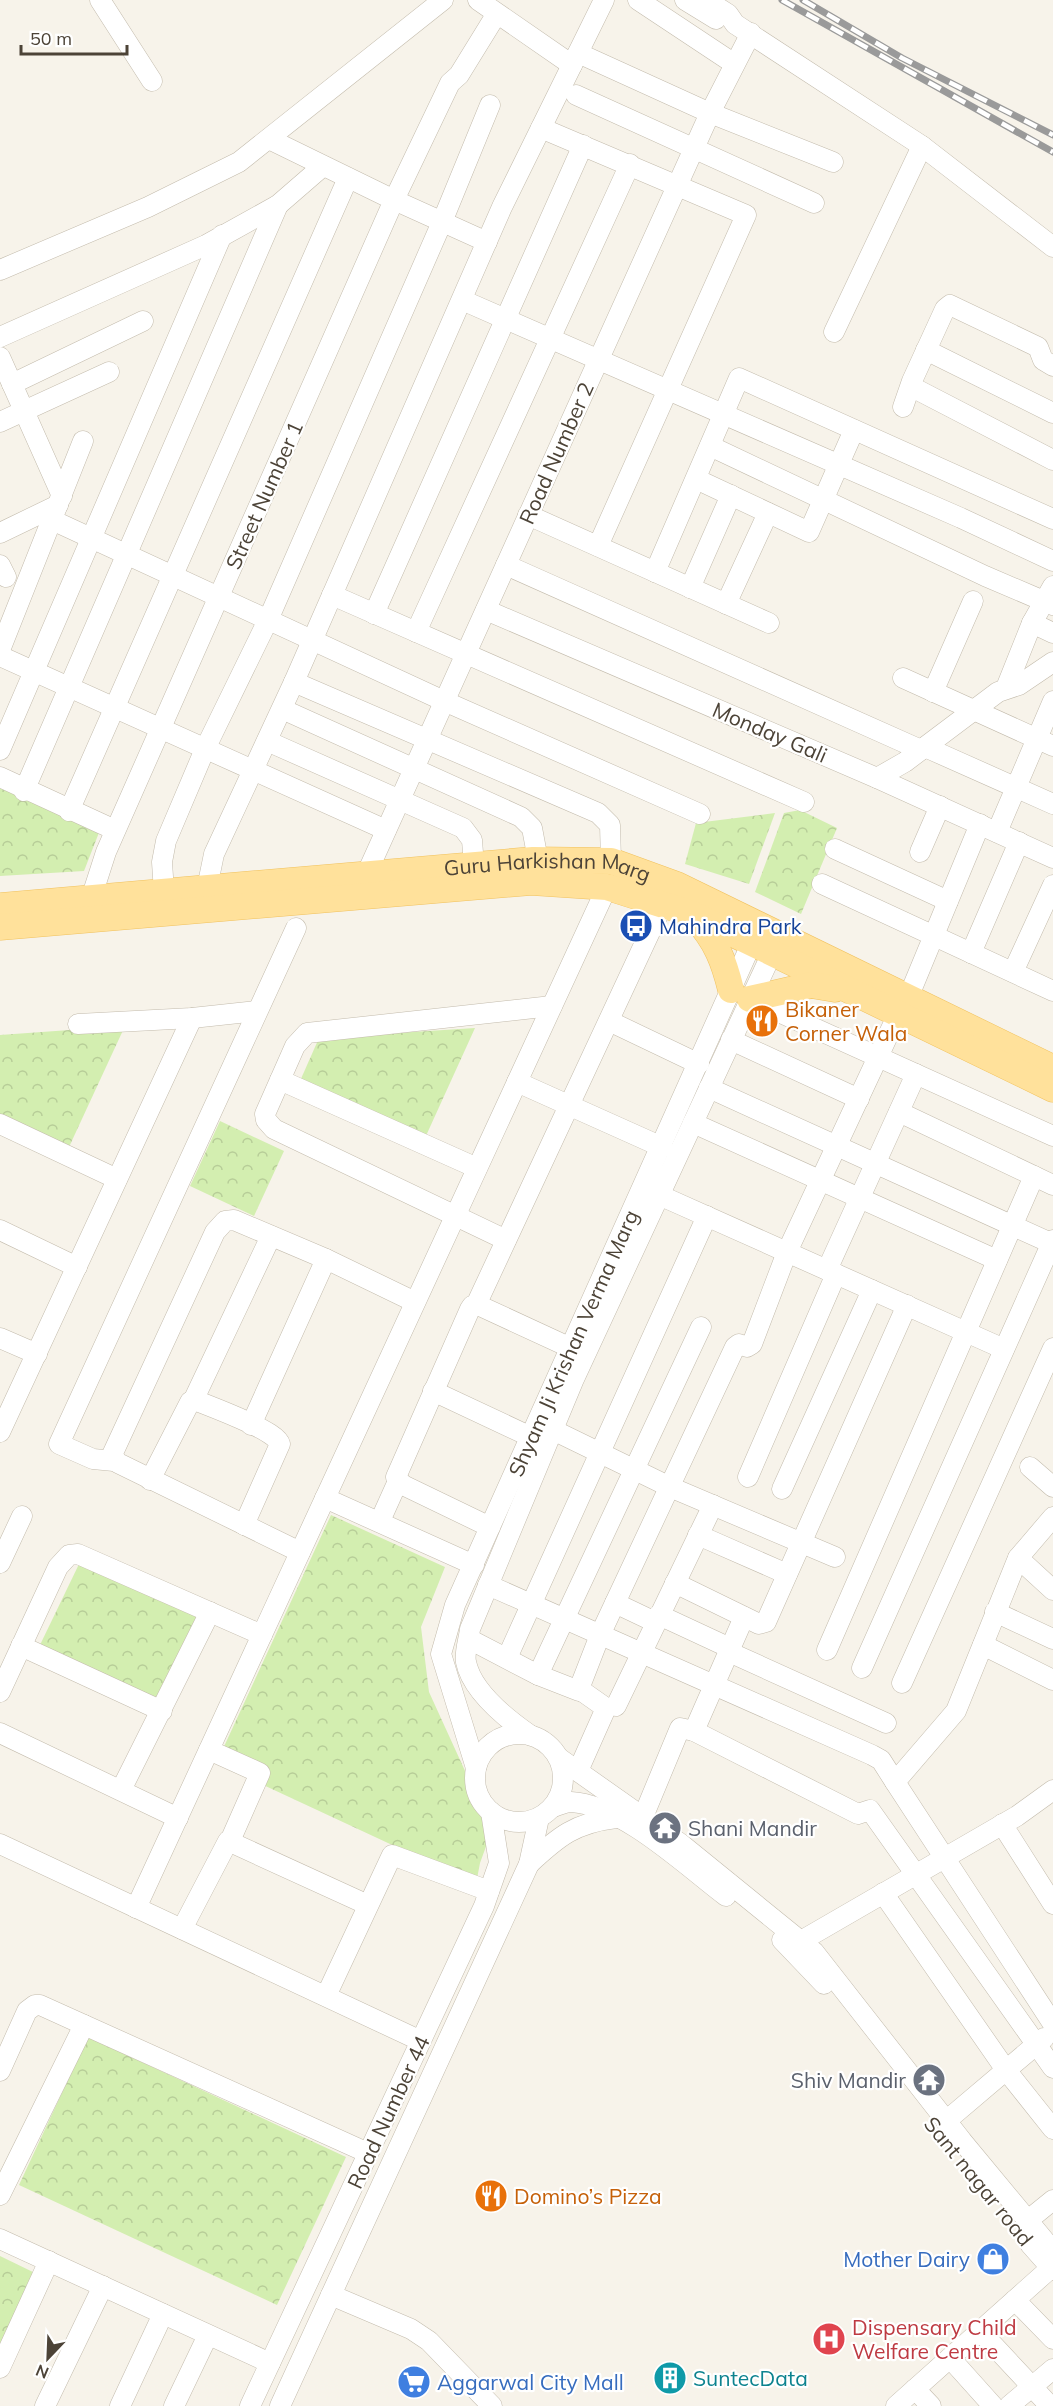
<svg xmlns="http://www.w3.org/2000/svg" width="1053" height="2406" viewBox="0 0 1053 2406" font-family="Mulish,sans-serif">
<defs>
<pattern id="park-crowns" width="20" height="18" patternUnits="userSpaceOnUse" patternTransform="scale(1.5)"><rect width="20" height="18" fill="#d3eeb0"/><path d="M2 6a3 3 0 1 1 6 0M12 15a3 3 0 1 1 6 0" fill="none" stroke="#b7cd98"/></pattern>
</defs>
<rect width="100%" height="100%" fill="#f7f3ea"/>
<!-- park -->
<g fill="url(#park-crowns)">
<polygon points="0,785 100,830 84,871 0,876"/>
<polygon points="800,810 837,828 801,914 755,892 784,813"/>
<polygon points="775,813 749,884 685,864 696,823"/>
<polygon points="125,1026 69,1147 0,1116 0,1035"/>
<polygon points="475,1028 425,1138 300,1081 319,1038"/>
<polygon points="220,1121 284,1151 254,1216 190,1186"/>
<polygon points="331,1515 445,1567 421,1627 429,1692 492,1830 480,1863 476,1884 259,1783 221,1753"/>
<polygon points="80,1562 203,1620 162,1705 39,1647"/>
<polygon points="88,2037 346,2157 277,2305 19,2185"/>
<polygon points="0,2256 35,2273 0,2352"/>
</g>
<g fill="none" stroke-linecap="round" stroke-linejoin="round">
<!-- minor casing -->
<g stroke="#c3bbac" stroke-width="21">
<g id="minor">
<polyline points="100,0 152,81"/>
<polyline points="478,0 572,65"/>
<polyline points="638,0 733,63"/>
<polyline points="685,0 716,19"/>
<polyline points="706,0 728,14 735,24 922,146 1053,247"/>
<polyline points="578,53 710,113 833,162"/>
<polyline points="576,95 814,203"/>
<polyline points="541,128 746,215 598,546"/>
<polyline points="487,242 394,200 450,83 459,75 496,15"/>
<polyline points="0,270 148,207 239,162 443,0"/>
<polyline points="462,300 961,518 1053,561"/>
<polyline points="834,332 922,146"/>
<polyline points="0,337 206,245 278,205 323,166"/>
<polyline points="926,350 1053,413"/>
<polyline points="0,357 62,496"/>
<polyline points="12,384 143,321"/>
<polyline points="912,387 1053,460"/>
<polyline points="903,407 912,381 945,309 950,305 1038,347 1043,360 1053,366"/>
<polyline points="0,422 109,372"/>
<polyline points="710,446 985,576 1053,605"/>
<polyline points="696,479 809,532 854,430"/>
<polyline points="528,515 769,623"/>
<polyline points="52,520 444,701 700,814"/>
<polyline points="0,533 58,505"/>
<polyline points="0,565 6,577"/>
<polyline points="506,565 921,750"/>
<polyline points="655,572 739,378 1053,519"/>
<polyline points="690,588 731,495"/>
<polyline points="332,595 804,802"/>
<polyline points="726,604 768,513"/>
<polyline points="486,610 877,778 1053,858"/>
<polyline points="374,614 583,145"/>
<polyline points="1032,623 1053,633"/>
<polyline points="416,632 630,164"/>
<polyline points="0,650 83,441"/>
<polyline points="0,656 386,830"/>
<polyline points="903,678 1053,746"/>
<polyline points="294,682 598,813 610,825 611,861"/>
<polyline points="1006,688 1032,623 1053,586"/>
<polyline points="933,692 973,601"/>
<polyline points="282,709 521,817 532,828 538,860"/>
<polyline points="267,741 463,828 472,840 474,866"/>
<polyline points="925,747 1053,804"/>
<polyline points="0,750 222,235"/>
<polyline points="0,777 115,830"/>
<polyline points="877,778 905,762 998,692 1019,685 1053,662"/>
<polyline points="24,791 278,205"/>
<polyline points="69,811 348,178"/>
<polyline points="997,832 1053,701"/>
<polyline points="835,849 948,901"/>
<polyline points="920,852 940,806"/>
<polyline points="366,875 710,113 751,33"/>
<polyline points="822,884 1053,991"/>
<polyline points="207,888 214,854 294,682 502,207 604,0"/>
<polyline points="164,892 162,862 166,841 205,749 268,620 442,222 490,105"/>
<polyline points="87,911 106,852 394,200 269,139"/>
<polyline points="971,953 1019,842"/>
<polyline points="1013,972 1053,885"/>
<polyline points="908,998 980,824"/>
<polyline points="750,999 1053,1136"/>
<polyline points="609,1021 699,1064"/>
<polyline points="78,1024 192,1018 257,1011"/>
<polyline points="731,1040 859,1099"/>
<polyline points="280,1080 477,1168"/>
<polyline points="517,1082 662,1147"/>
<polyline points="709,1088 1053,1244"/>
<polyline points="899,1112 1053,1185"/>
<polyline points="693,1123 997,1260"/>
<polyline points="0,1124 117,1179"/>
<polyline points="659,1195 1004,1349"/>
<polyline points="0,1230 77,1267"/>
<polyline points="506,1240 274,1129 266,1120 265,1114 295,1046 307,1033 552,1006"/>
<polyline points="827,1270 916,1074"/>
<polyline points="476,1305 663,904"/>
<polyline points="0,1338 37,1354"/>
<polyline points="433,1391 531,1437"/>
<polyline points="193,1401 271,1236"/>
<polyline points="251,1425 326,1259"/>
<polyline points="553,1430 670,1487 835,1557"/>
<polyline points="0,1432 192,1018"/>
<polyline points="114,1461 93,1459 59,1444 296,928"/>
<polyline points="1030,1467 1053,1487"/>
<polyline points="748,1477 836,1274"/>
<path d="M 150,1480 L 190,1402 L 197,1401 C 212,1407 277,1431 280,1444 L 244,1525"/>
<polyline points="782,1489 872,1290"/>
<polyline points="325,1498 474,1565"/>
<polyline points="1053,1517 1018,1558 956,1711 895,1782 1053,2024"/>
<polyline points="380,1521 398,1481"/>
<polyline points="490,1527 403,1485 396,1477 470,1309 472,1306 480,1306 571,1348"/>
<polyline points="698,1535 787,1574"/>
<polyline points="300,1552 118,1463 112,1455 215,1232 225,1221 234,1220 326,1259 415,1302"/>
<polyline points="1018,1558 1053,1590"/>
<polyline points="0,1563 22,1516"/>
<polyline points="675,1583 759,1624 766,1622 907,1305"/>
<polyline points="488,1585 872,1755 881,1760 895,1782"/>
<polyline points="615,1603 655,1622"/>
<polyline points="995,1612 1053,1639"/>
<polyline points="659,1615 730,1648"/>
<polyline points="469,1639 538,1675 579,1691"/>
<polyline points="983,1645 1053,1680"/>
<polyline points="21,1646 162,1711"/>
<polyline points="827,1650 1034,1176"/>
<polyline points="729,1652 886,1723"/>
<polyline points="507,1658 707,1216"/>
<polyline points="862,1668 1053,1240"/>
<polyline points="538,1675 701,1327"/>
<polyline points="902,1683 1053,1348"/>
<polyline points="0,1692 58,1567 69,1555 78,1554 262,1635"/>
<polyline points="616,1706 713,1505"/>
<polyline points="694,1731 744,1617"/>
<polyline points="0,1733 178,1818"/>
<circle cx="519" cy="1778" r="44"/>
<path d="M 530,1735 C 507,1719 472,1692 466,1662 C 464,1653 469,1639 470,1629 L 574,1379 L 778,940"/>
<polyline points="209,1750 260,1773 230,1841"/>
<polyline points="559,1758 681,1844 814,1952 962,2141 1053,2251"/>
<polyline points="476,1768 441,1654 455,1605 757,931"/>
<polyline points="578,1771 606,1708 579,1689 600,1635 735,1347 739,1344 747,1347 752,1344 787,1252 898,1014"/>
<polyline points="121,1790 210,1612"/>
<path d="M 553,1807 C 559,1805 566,1802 571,1802 C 623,1805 686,1866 726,1896"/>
<polyline points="643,1817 680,1728 694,1731 858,1814 870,1810 1053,2068"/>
<polyline points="1002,1824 1053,1904"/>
<polyline points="0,1844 421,2041"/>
<path d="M 529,1864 C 559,1836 575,1823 616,1818"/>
<polyline points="883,1893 1006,2070 1053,2129"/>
<polyline points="136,1908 607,887"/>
<polyline points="182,1929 228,1841 368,1905"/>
<polyline points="782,1940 824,1984"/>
<polyline points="801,1941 1017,1816 1053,1790"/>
<polyline points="326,1996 392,1855 489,1891"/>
<polyline points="0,2071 27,2011 35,2005 40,2005 368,2153"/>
<polyline points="946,2121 1044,2038"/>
<polyline points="0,2195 84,2025"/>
<polyline points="1027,2221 1053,2200"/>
<polyline points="0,2239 270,2363"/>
<polyline points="1030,2244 1053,2270"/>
<polyline points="331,2295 411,2329 429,2341 492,2406"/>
<polyline points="1015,2300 1053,2339"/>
<polyline points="980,2331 1050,2406"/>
<polyline points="950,2358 993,2406"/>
<polyline points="0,2368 49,2261"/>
<polyline points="915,2389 931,2406"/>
<polyline points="45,2406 103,2286"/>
<polyline points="120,2406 163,2314"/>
<polyline points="174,2406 208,2335"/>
<polyline points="250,2406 484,1906 499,1863 491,1812"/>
<polyline points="280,2406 529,1864 539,1818"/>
<polyline points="896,2406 1053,2266"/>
<polyline points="1009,2406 1053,2369"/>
</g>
</g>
<!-- major casing -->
<g stroke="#f1c25f" stroke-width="27">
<g id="major">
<path id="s1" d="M 0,906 L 533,860 L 611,861 L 677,885 L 1053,1068"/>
<path d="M 696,919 C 716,941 724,961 731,990"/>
<polyline points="0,927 531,882 607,887 692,914 1053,1089"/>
<polyline points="750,999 811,985 835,989"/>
</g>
</g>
<!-- minor -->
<use href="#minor" stroke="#fff" stroke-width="20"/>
<!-- major -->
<use href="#major" stroke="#ffe19b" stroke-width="26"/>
<!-- rail casing -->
<g stroke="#9a9a9a" stroke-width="7">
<g id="rail">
<polyline points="782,0 1053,152"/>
<polyline points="803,0 902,58 1053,135"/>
</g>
</g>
<!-- rail -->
<use href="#rail" stroke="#fff" stroke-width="4.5" stroke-dasharray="14" stroke-linecap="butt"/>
</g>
<!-- icons -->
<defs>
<g id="bus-disc" transform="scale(1.725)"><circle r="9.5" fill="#1a4fb4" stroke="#fff"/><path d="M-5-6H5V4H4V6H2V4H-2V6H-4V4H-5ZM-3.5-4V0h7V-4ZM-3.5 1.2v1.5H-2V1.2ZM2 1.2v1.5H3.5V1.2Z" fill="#fff"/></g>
<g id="restaurant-disc" transform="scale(1.725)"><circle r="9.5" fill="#e8710a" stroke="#fff"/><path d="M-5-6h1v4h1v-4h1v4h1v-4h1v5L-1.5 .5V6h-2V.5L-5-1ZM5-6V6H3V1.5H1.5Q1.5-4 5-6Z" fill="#fff"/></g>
<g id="temple-disc" transform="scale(1.725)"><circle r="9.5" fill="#6b7280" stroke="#fff"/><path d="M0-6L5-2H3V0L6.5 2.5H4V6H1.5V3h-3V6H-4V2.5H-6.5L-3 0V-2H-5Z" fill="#fff"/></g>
<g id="shop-disc" transform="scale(1.725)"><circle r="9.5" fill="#3f7fe0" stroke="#fff"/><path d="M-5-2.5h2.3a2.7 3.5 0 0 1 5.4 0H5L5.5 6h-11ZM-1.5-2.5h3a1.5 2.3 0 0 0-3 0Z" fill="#fff"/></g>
<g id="hospital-disc" transform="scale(1.725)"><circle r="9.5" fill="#e0444e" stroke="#fff"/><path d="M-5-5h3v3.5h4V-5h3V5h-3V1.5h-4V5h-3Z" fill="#fff"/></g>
<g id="building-disc" transform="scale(1.725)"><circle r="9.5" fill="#0f9aa8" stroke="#fff"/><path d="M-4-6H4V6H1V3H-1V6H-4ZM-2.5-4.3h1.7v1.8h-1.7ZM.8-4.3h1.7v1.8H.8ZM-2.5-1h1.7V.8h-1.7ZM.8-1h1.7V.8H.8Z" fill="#fff"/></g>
<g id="supermarket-disc" transform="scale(1.725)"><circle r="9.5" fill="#3f7fe0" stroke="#fff"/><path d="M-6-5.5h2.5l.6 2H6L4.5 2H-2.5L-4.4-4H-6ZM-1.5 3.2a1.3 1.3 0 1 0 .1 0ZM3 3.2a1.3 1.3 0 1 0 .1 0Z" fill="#fff"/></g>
</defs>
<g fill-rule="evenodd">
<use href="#bus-disc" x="636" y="926"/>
<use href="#restaurant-disc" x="762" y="1021"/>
<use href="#temple-disc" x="665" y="1828"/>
<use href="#temple-disc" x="929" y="2080"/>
<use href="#restaurant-disc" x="491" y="2196"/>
<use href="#shop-disc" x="993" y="2259"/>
<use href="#hospital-disc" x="829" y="2339"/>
<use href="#building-disc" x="670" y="2378"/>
<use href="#supermarket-disc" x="414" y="2382"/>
</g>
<g text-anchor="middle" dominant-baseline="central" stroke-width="4.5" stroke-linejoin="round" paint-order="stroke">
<!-- street labels -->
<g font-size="21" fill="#4c4337" stroke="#fff">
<text transform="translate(556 453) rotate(-66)">Road Number 2</text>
<text transform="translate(264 495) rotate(-66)">Street Number 1</text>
<text transform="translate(770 732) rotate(23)">Monday Gali</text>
<text stroke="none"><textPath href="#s1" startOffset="550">Guru Harkishan Marg</textPath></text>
<text transform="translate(573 1343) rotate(-66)">Shyam Ji Krishan Verma Marg</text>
<text transform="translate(388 2112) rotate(-65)">Road Number 44</text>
<text transform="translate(979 2181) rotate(51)">Sant nagar road</text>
</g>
<!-- transit labels -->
<g font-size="21" fill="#164399" stroke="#fff" text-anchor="start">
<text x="659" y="926">Mahindra Park</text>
</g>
<!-- food labels -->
<g font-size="21" fill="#c56008" stroke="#fff" text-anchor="start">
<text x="785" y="1009">Bikaner<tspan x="785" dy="24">Corner Wala</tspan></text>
<text x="514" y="2196">Domino’s Pizza</text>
</g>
<!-- worship labels -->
<g font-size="21" fill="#5b616d" stroke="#fff" text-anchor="start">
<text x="688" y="1828">Shani Mandir</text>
<text x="906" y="2080" text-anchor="end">Shiv Mandir</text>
</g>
<!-- shop labels -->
<g font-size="21" fill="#366cbe" stroke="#fff" text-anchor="end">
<text x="970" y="2259">Mother Dairy</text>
<text x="437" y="2382" text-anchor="start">Aggarwal City Mall</text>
</g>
<!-- health labels -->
<g font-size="21" fill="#be3a42" stroke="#fff" text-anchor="start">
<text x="852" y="2327">Dispensary Child<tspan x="852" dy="24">Welfare Centre</tspan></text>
</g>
<!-- culture labels -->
<g font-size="21" fill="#0d838f" stroke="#fff" text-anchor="start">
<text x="693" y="2378">SuntecData</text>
</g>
</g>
<!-- north arrow -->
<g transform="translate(48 2358) rotate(203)" stroke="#ffffff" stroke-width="4.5" paint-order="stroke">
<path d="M0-4.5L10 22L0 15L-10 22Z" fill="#4c4337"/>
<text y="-9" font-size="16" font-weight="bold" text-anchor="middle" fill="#4c4337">N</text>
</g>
<!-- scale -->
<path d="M21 45v9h106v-9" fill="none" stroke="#4c4337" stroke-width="3"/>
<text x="30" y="45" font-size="18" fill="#4c4337" stroke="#ffffff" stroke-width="4.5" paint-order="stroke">50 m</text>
</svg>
